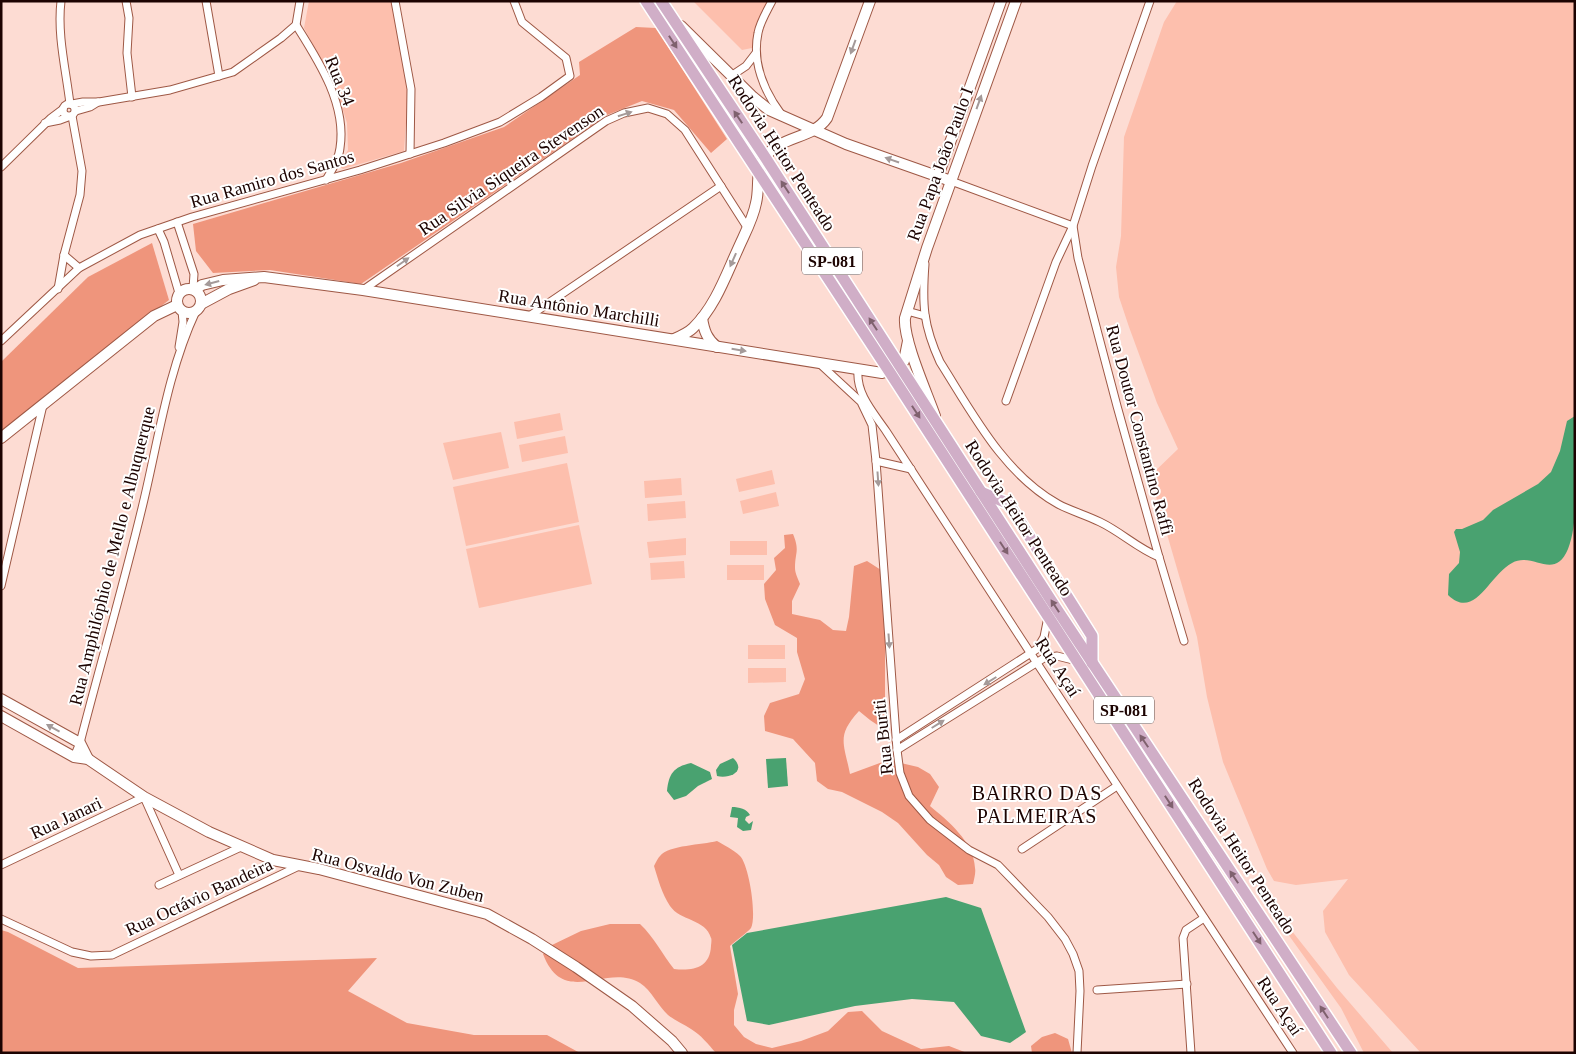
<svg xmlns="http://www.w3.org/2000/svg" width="1576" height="1054" viewBox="0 0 1576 1054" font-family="'Times New Roman',serif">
<rect width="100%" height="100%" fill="#fddcd3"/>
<!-- green -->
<g fill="#fdbfad">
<polygon points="309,1 393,1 408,95 404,151 343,169 339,166 348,150 347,123 335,85 304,28"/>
<polygon points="693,1 770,1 759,25 752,48 742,50"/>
<polygon points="1177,1 1575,1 1575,1053 1421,1053 1349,975 1325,932 1323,911 1348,879 1296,885 1274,881 1267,869 1223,762 1207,697 1197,637 1150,476 1178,449 1157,403 1129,327 1119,297 1116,267 1121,236 1124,137 1164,22"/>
<polygon points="560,413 563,430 517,439 514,422"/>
<polygon points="501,432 509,468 453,480 443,443"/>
<polygon points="565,436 568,453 522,462 519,445"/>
<polygon points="567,463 579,522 466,546 453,487"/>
<polygon points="772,470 775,484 739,492 736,479"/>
<polygon points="681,478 682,495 645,498 644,481"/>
<polygon points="776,492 779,506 743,514 740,501"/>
<polygon points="685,501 686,518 648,521 647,504"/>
<polygon points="579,525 592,584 479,608 466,549"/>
<polygon points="686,538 686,555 649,558 647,542"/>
<rect x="730" y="541" width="37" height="14"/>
<polygon points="684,561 685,578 651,580 650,563"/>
<rect x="727" y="565" width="37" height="15"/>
<rect x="748" y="645" width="37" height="14"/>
<polygon points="748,668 786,668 786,682 748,683"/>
<polygon points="1275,916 1280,916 1337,988 1393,1053 1364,1053 1341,1008"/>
</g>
<!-- forest -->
<g fill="#ef957c">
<polygon points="636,27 656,28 727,139 711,153 674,110 642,101 607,115 361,284 270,270 213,273 196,251 193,224 401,163 504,127 580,75 579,62"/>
<polygon points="152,243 169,300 1,432 1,362 88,277"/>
<path d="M 793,534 C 800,551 795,552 795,568 C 795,573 798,579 800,584 L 792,601 L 792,614 L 820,620 L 833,630 L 846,631 L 849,617 L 854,566 L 867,561 L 881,570 L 885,626 L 885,718 L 891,734 L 870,720 L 859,711 C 836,736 844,743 850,774 L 888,760 L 918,767 L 930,774 L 939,787 L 930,806 C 948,821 974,842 975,868 C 976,873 974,879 973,884 L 958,885 L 946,877 L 939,865 L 927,855 L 898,823 L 882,812 L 842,792 L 828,789 L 817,781 L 815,763 L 793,739 L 765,731 L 764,716 L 770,703 L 799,694 L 805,679 L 797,652 L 797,638 L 775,625 L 765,599 L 764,584 L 776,570 L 774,558 L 785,548 L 784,535 Z"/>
<path d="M 717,841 C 724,845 734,850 740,856 C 749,865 757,916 751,928 C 748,932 735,941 730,946 L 738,994 L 734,1010 L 734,1025 L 744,1037 L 756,1044 L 772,1048 L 801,1041 L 828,1031 L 848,1012 L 862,1011 L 882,1031 L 921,1049 L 949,1046 L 967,1053 L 716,1053 C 708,1044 701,1035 691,1029 C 684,1024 675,1021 668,1015 C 658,1006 652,991 640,983 C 606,962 564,1009 543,954 L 552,945 L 581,931 L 610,924 L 640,924 C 654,937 662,954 674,969 C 693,971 710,968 711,946 C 711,945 712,939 711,938 C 706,919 680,921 670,906 C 662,894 658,879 654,866 C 656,862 658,858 660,856 C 669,845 702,845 717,841 Z"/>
<polygon points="1,930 8,932 78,968 377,958 348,991 407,1023 474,1035 547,1035 580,1053 1,1053"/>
<polygon points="1055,1033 1068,1039 1072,1053 1032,1053 1031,1046 1042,1037"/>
</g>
<!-- water -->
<g fill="#49a270">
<path d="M 1575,416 C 1575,439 1575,462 1575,485 C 1575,507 1576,528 1568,549 C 1554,582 1533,551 1512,563 C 1489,575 1475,621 1448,595 L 1449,574 L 1459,563 L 1460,552 L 1454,532 L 1456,529 L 1462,529 L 1483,520 L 1493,510 L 1538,484 L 1551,472 L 1560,451 L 1567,421 Z"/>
<path d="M 733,758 C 747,771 730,779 717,776 L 716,770 L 720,764 Z"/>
<polygon points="786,758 788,786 768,788 766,759"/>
<path d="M 691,763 L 710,772 L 712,779 L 698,786 L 686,796 L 674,800 L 667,791 C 669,774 673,767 691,763 Z"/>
<path d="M 732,807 C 739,807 747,809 750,815 L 746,817 L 745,820 L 749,824 L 753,821 L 751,830 L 743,831 L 737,827 L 738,818 L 730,817 Z"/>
<polygon points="946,897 981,908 1026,1032 1010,1043 981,1036 954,1002 912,999 855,1006 769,1025 747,1021 732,945 747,933"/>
</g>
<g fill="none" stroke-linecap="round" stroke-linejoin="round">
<!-- street casing -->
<g stroke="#9e5845" stroke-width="9">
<g id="street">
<path d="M 61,1 C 57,35 66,70 70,104"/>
<polyline points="126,1 129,18 127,53 132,97"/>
<polyline points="206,1 219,76"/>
<polyline points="395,1 411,89 410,154"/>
<path d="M 772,1 C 767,11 760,22 758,33 C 752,62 764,91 781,114"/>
<path d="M 296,25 C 318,60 347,104 340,148 C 339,159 332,170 326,180"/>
<polyline points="731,76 746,66 756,53"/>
<circle cx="69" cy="110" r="6"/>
<polyline points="72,104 83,102 99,102 170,90 233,72 281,38 296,25 300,1"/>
<polyline points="76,111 90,107 98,102"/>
<polyline points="45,123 60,120 68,117"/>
<polyline points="1,167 51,118 63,109"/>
<polyline points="951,181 1073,226 1078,258 1117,406 1159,557 1184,641"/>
<polyline points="177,222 194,274 193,288"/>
<polyline points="158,229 164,242 179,293"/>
<polyline points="64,255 79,268"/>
<path d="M 925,264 C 922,304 923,325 940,362 C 973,414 1003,473 1058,504 C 1071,511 1086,515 1100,522 C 1121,532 1137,548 1159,557"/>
<polyline points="58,289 64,255 80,195 82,171 72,116"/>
<polyline points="363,290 606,121 624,113 648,108 667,114 685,130 747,227"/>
<polyline points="907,311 925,316"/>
<polyline points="528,317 721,186"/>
<polyline points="1,341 79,268 140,235 192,217 360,170 444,143 500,122 541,97 570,76 566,58 522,22 514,1"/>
<polyline points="179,347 183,322 182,311"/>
<polyline points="820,364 861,402 872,425 876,461 897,750 900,773 909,796 930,820 969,850 998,865 1048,917 1065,939 1073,954 1079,971 1080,991 1077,1053"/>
<path d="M 858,370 C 856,394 873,412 886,431 L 1031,654 L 1293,1053"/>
<polyline points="1006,401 1056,262 1073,226 1092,166 1150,1"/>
<polyline points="876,461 911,469"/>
<polyline points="1,586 43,405"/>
<polyline points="896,740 1037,649 1044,637 1048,617"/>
<polyline points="897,750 1044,658 1057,656 1077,661"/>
<path d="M 74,757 L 80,743 C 100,665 123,587 142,508 C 158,443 167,373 196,311"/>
<polyline points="1022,849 1117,786"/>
<polyline points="1,865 144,797 179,875"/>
<polyline points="159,885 241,847"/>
<polyline points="1,919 72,952 91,956 112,955 299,866"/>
<polyline points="1097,990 1187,984"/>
<polyline points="1191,1053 1183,938 1186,930 1204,918"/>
</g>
</g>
<!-- secondary casing -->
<g stroke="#9e5845" stroke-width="12">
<g id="secondary">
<polyline points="681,26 753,97 769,110 846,144 951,181"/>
<polyline points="938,176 1001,1"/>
<circle cx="189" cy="301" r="12"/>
<polyline points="195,290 202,285 223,280 264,277 363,290 882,373 889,371 904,361 908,341"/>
<polyline points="201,304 229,289 254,280"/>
<path d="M 702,318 C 704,331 707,339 717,347"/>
<path d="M 674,339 C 681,336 688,333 693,328 C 715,307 726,275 738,249 C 745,233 753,219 756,203 C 760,187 755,173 764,159 C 779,135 812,140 827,118 L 870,1"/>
<path d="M 935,416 C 927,393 903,340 905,318 L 927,248 L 1016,1"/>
<polyline points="1,438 154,316 177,305"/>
<polyline points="1,699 80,743 88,759"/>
<polyline points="1,716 74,757 88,759 144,797 209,832 273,860 319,869 487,914 532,939 576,967 632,1006 672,1041 682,1053"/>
</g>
</g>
<!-- primary casing -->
<g stroke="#fff" stroke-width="14">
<g id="primary">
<polyline points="646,1 889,371 1331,1053"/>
<polyline points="661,1 765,157 1056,608 1351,1053"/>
<polyline points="981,492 1009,504 1092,636 1092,663"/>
</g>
</g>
<!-- street -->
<use href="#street" stroke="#fff" stroke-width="7"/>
<!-- secondary -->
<use href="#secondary" stroke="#fff" stroke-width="10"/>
<!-- primary -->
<use href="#primary" stroke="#d0aec7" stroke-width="11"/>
</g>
<!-- one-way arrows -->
<defs><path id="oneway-solid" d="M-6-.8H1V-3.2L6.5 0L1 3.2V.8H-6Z" transform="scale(1.25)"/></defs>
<g fill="#7f616e">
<use href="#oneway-solid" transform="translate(673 42) rotate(57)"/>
<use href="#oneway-solid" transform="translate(738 117) rotate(-124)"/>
<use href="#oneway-solid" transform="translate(785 187) rotate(-123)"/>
<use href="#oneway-solid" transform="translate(873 324) rotate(-123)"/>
<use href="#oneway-solid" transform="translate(916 412) rotate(57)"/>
<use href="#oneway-solid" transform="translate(1004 548) rotate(57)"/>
<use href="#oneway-solid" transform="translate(1055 606) rotate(-123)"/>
<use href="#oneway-solid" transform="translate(1144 741) rotate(-124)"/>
<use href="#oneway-solid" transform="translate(1169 802) rotate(57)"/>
<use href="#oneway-solid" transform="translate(1234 877) rotate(-124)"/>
<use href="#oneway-solid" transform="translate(1257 938) rotate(57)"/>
<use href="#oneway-solid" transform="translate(1324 1012) rotate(-123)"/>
</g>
<g fill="#a49a99">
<use href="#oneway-solid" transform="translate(853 47) rotate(110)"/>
<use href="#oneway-solid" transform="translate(979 102) rotate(-70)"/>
<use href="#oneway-solid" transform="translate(625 114) rotate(-18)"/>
<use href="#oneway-solid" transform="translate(892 160) rotate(-161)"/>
<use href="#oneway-solid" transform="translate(733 260) rotate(114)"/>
<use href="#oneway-solid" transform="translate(403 262) rotate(-35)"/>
<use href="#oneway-solid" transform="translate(212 283) rotate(165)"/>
<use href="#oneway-solid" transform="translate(739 350) rotate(9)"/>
<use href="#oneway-solid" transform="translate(878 479) rotate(86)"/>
<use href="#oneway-solid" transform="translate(889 641) rotate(86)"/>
<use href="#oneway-solid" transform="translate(990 681) rotate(148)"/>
<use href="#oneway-solid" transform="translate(938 724) rotate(-32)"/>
<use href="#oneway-solid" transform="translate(53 728) rotate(-151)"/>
</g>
<g text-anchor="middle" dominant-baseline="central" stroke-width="4" stroke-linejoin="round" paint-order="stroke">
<!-- shield labels -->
<g fill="#fff" stroke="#604f4d" stroke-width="1">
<rect x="802" y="247.5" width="60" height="27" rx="4"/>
<rect x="1094" y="696.5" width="60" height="27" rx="4"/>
</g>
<g font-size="16" font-weight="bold" fill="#1c0301">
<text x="832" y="261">SP-081</text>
<text x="1124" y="710">SP-081</text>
</g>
<!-- street labels -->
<g font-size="18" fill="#1c0301" stroke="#fff">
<text transform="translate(340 81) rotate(68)">Rua 34</text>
<text transform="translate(782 153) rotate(57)">Rodovia Heitor Penteado</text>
<text transform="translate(940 164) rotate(-70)">Rua Papa João Paulo I</text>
<text transform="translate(511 170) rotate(-34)">Rua Silvia Siqueira Stevenson</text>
<text transform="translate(272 179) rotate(-16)">Rua Ramiro dos Santos</text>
<text transform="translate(579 308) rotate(9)">Rua Antônio Marchilli</text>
<text transform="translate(1140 430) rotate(75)">Rua Doutor Constantino Raffi</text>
<text transform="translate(1019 518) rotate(57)">Rodovia Heitor Penteado</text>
<text transform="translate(112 556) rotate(-76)">Rua Amphilóphio de Mello e Albuquerque</text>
<text transform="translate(1058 667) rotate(57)">Rua Açaí</text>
<text transform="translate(883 737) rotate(-96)">Rua Buriti</text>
<text transform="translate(66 818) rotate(-25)">Rua Janari</text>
<text transform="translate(1242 856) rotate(57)">Rodovia Heitor Penteado</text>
<text transform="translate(398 875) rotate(14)">Rua Osvaldo Von Zuben</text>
<text transform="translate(199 897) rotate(-25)">Rua Octávio Bandeira</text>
<text transform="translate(1280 1006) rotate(56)">Rua Açaí</text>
</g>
<!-- quarter labels -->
<g font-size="20" letter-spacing="1" fill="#1c0301" stroke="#fff">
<text x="1037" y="793">BAIRRO DAS<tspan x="1037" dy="23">PALMEIRAS</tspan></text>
</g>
</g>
<!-- border -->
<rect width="1576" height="1054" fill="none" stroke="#1c0301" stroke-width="5"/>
</svg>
